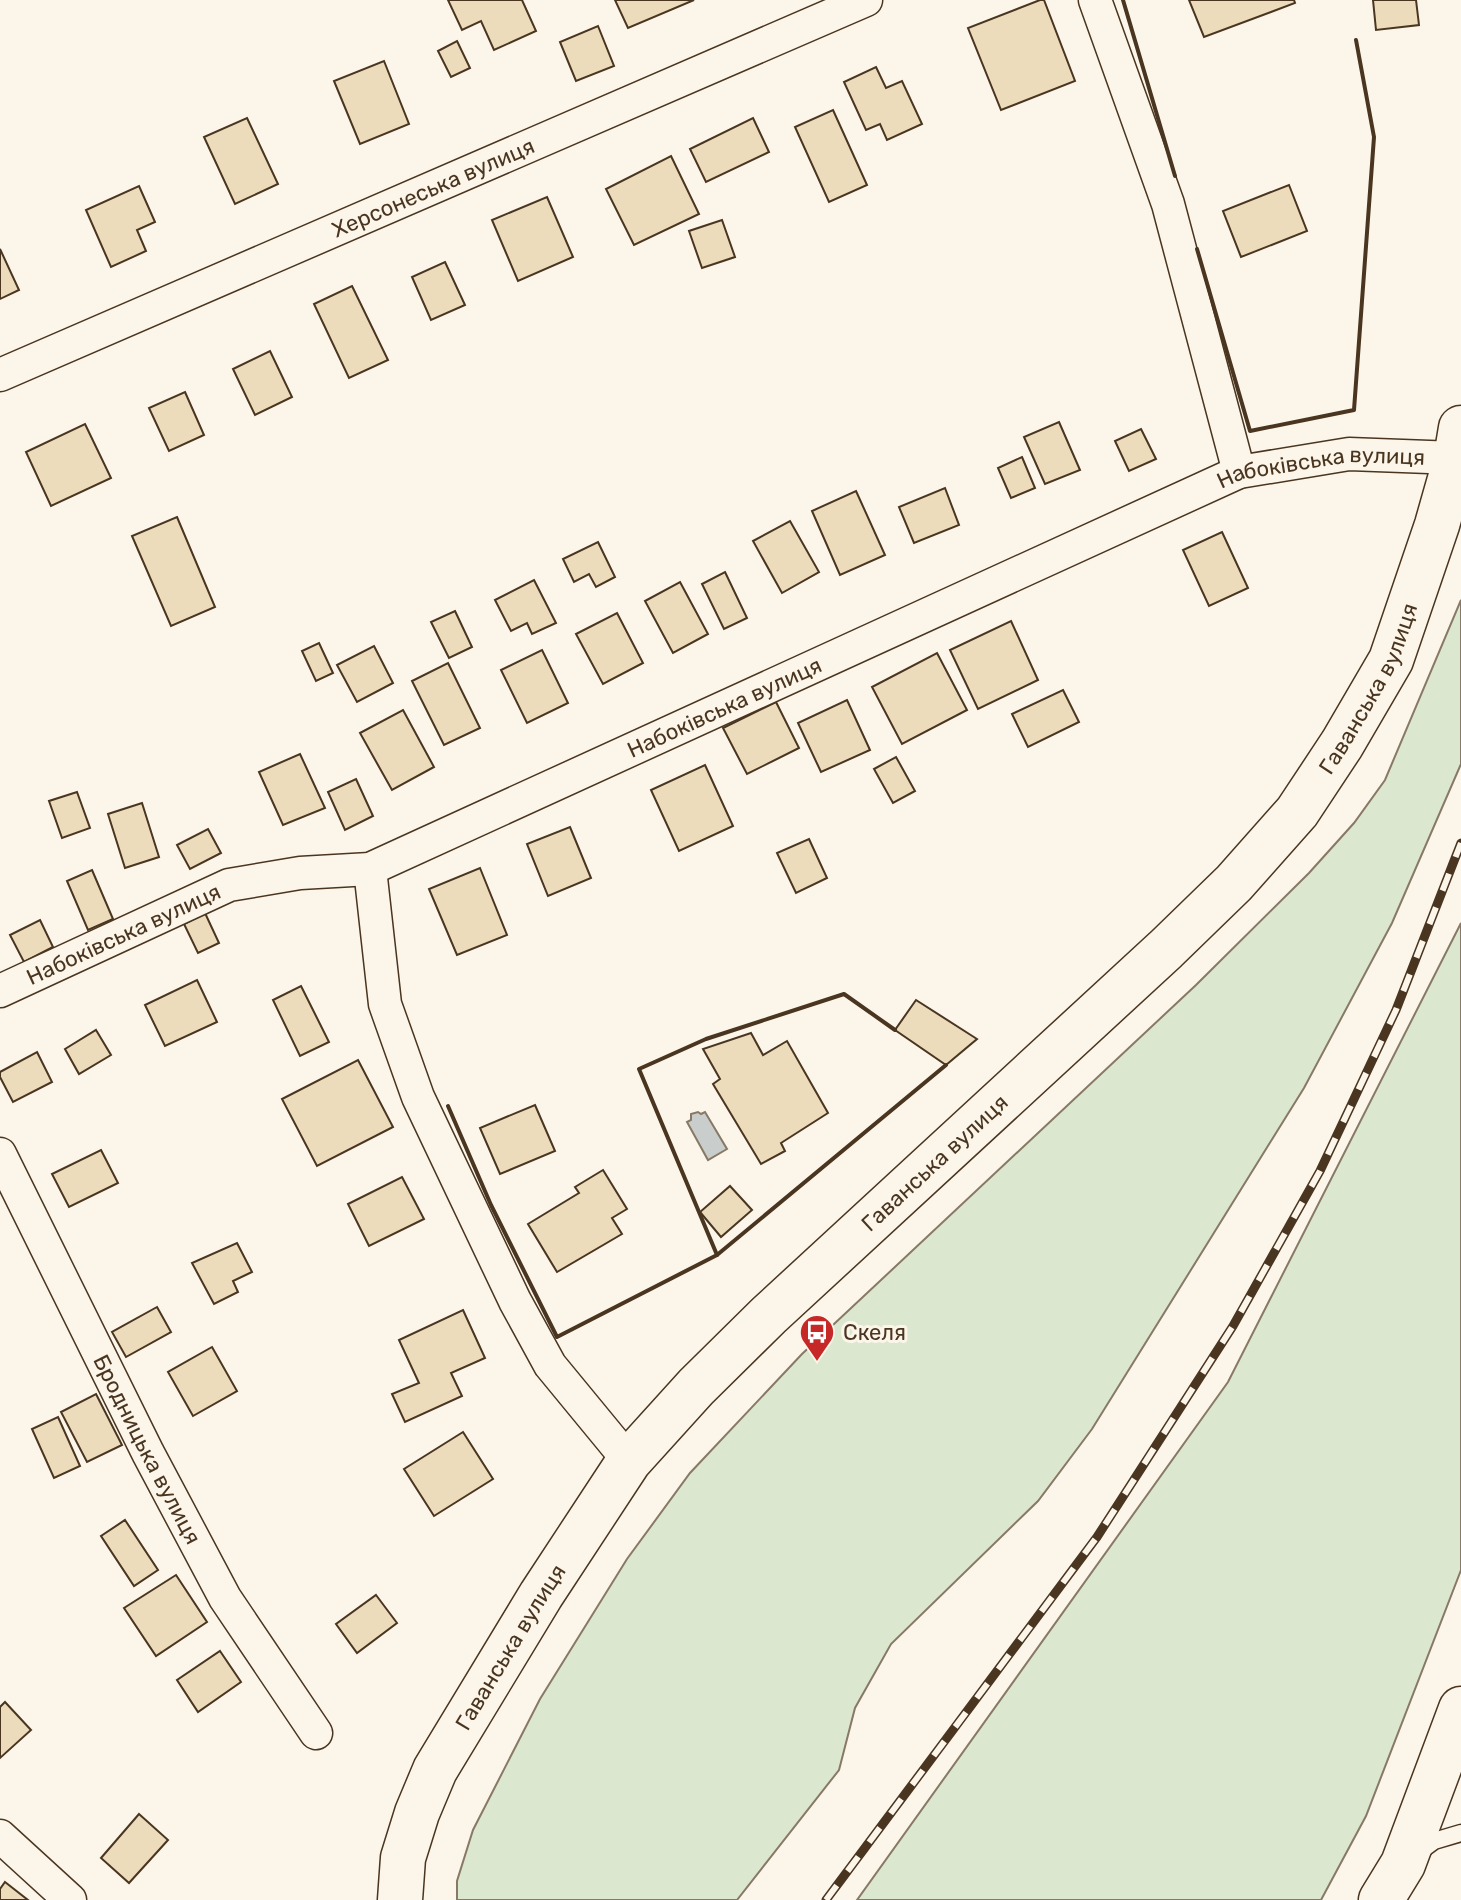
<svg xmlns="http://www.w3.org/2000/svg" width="1461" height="1900" viewBox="0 0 1461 1900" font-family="Rubik,sans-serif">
<rect width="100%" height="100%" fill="#fbf6e9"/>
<!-- green -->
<g fill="#dce7d0" stroke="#887966" stroke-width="2">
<polygon points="1461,600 1461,764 1392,923 1304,1088 1092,1429 1038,1501 891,1644 855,1708 839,1770 737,1900 457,1900 457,1881 473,1830 540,1699 627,1559 690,1473 802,1354 1196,985 1309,873 1354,823 1385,780"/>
<polygon points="1461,923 1461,1570 1366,1816 1321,1900 857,1900 1228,1382"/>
</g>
<!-- water -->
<polygon fill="#c9cecd" stroke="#887966" stroke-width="2" points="698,1112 701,1114 705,1112 727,1149 708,1160 687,1122 691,1120 691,1114"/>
<!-- building -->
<g fill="#ecdcbc" stroke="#4a3520" stroke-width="2">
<polygon points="448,0 522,0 536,31 494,50 481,21 462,30"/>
<polygon points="615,0 694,0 628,28"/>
<polygon points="1040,0 1044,0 1075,81 1001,110 968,28"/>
<polygon points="1189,0 1294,0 1295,3 1204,37"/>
<polygon points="1373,0 1416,0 1419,25 1376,30"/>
<polygon points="598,26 614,66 576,81 560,42"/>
<polygon points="457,41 470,68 451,77 438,51"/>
<polygon points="384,61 409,124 360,144 334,81"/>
<polygon points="876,67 886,88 902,81 922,124 887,140 880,124 866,130 844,82"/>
<polygon points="833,110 867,185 829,202 795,127"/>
<polygon points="247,118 278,184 235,204 204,137"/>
<polygon points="753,118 769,152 706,182 690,149"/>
<polygon points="671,156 699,214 634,245 606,189"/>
<polygon points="1289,185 1307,231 1241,257 1223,211"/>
<polygon points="139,186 155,222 137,230 146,251 111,267 86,210"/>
<polygon points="547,197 573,257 518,281 492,220"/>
<polygon points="722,220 735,257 702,268 689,231"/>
<polygon points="0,249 19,290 0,299"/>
<polygon points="445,262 465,305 431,320 412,277"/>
<polygon points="352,286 388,360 349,378 314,304"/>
<polygon points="270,351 292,397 255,415 233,369"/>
<polygon points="185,392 204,435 169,451 149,408"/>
<polygon points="1059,422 1080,470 1045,484 1024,437"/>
<polygon points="85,424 111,478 51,506 26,452"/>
<polygon points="1141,429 1156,459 1129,471 1115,441"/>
<polygon points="1022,457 1035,488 1011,498 998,468"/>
<polygon points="945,488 959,525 914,543 899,507"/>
<polygon points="856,491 885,555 840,575 812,511"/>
<polygon points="177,517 215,607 171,626 132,536"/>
<polygon points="790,521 819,572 782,593 753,541"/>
<polygon points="1222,532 1248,588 1209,606 1183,550"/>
<polygon points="598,542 615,577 596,587 589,574 574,582 563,559"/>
<polygon points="725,572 747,618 724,629 702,584"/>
<polygon points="534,580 556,623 532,634 527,623 511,631 495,600"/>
<polygon points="680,582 708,634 673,653 645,601"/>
<polygon points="455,611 472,647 449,658 431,622"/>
<polygon points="617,613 643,663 603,684 576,634"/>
<polygon points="1011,621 1038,680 978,709 950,650"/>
<polygon points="319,643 333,673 316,681 302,651"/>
<polygon points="374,646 393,683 357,702 337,665"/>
<polygon points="542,650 568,703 527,723 501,670"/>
<polygon points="937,653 967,710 902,744 872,687"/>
<polygon points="448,663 480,728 444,745 412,681"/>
<polygon points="1063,690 1079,722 1028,747 1012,714"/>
<polygon points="847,700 870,750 821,772 798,723"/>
<polygon points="776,702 799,748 747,774 723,728"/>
<polygon points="403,710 434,767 392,790 360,733"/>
<polygon points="300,754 325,808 283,825 259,772"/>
<polygon points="896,757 915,791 893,803 874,769"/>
<polygon points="705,765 733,826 679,851 651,790"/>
<polygon points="356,779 373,816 345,830 328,792"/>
<polygon points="77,792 90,828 62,838 49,801"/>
<polygon points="142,803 159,857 125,868 108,814"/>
<polygon points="570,827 591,878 548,896 527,844"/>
<polygon points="208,829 221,853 190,869 177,845"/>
<polygon points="809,839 827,878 796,893 777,853"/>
<polygon points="480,868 507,935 457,955 429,889"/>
<polygon points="92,870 113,919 88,930 67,881"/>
<polygon points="205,913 219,943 198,953 184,924"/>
<polygon points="40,920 53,947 24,962 10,935"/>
<polygon points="197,980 217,1022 165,1046 145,1005"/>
<polygon points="301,986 329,1042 300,1056 273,1000"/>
<polygon points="916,1000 977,1039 946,1065 895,1030"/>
<polygon points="96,1030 111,1055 79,1074 65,1049"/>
<polygon points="751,1033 763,1055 787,1041 828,1113 781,1143 785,1151 761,1164 713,1084 720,1079 703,1049"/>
<polygon points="37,1052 52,1082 13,1102 0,1077 0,1072"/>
<polygon points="358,1060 393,1127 317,1166 282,1099"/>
<polygon points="535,1105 555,1151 500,1174 480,1128"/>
<polygon points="101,1150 118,1183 69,1207 52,1174"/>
<polygon points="603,1170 627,1209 612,1218 622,1234 557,1272 528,1224 579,1193 575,1187"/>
<polygon points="402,1177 424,1219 369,1246 348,1204"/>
<polygon points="730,1186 752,1210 721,1237 700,1212"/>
<polygon points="237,1243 252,1272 233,1281 238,1292 214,1304 192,1263"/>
<polygon points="157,1307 171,1332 126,1357 112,1332"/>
<polygon points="463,1310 485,1358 451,1373 462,1396 405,1422 392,1394 419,1383 399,1340"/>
<polygon points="212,1347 237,1391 193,1416 168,1372"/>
<polygon points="96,1394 122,1445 87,1462 61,1412"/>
<polygon points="58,1417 80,1466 54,1478 32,1429"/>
<polygon points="463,1432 493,1479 434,1516 404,1469"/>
<polygon points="125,1520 158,1570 134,1586 101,1536"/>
<polygon points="176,1575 207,1622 156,1656 124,1608"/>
<polygon points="376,1595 397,1623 357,1653 336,1624"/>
<polygon points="220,1651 241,1682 198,1712 177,1680"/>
<polygon points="5,1702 31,1730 0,1758 0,1707"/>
<polygon points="139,1814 168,1840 129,1883 101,1858"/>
<polygon points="5,1882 28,1900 0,1900 0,1889"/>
</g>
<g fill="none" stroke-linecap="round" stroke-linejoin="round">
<!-- lane casing -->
<g stroke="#4a3520" stroke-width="19">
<polyline id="lane" points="1419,1852 1434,1841 1461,1833"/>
</g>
<!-- street casing -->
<g stroke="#4a3520" stroke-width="35">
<g id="street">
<polyline points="1095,0 1168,204 1239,472"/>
<path id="s1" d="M 0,375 L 866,0"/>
<polyline points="370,869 385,1004 418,1097 515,1301 550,1365 629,1461"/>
<path id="s2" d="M 0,991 L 229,885 L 300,873 L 370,869 L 1239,472 L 1349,454 L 1456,458"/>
<path id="s3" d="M 0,1154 L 148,1453 L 225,1598 L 316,1733"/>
<polyline points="0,1836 70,1900"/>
</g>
</g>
<!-- secondary casing -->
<g stroke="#4a3520" stroke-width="47">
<g id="secondary">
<path id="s4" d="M 400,1900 L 403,1858 L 417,1813 L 435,1770 L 541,1595 L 629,1461 L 696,1387 L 769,1315 L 1166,949 L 1234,883 L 1297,812 L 1342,744 L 1391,660 L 1437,525 L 1456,458 L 1461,428"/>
<polyline points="1381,1900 1403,1864 1461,1709"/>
</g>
</g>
<!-- lane -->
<use href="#lane" stroke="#fbf6e9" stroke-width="16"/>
<!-- street -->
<use href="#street" stroke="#fbf6e9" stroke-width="32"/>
<!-- secondary -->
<use href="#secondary" stroke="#fbf6e9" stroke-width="44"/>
<!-- rail casing -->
<g stroke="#4a3520" stroke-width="9">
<polyline id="rail" points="826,1900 1097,1537 1233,1326 1320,1171 1396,1010 1461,843"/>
</g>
<!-- rail -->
<use href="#rail" stroke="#fbf6e9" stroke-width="6" stroke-dasharray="18" stroke-linecap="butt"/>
<!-- wall -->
<g stroke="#4a3520" stroke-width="4">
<polyline points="1123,0 1175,176"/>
<polyline points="1197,249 1250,431 1354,410 1374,137 1356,40"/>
<polyline points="448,1106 491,1205 557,1337 717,1255 946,1065"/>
<polyline points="717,1255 639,1069 706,1039 844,994 895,1030"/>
</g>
</g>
<!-- icons -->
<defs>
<g id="bus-pin" transform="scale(1.8)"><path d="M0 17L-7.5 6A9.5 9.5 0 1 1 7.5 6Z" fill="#c62828" stroke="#fbf6e9"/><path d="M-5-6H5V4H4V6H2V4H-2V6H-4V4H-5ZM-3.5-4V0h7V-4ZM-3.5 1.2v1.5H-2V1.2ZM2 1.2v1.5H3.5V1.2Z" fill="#fff"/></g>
</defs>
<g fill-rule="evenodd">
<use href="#bus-pin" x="817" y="1332"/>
</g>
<g text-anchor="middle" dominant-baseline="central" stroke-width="6" stroke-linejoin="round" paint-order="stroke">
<!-- street labels -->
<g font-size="22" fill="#4a3520" stroke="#fbf6e9">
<text stroke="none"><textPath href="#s1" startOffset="472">Херсонеська вулиця</textPath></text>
<text stroke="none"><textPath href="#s2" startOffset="1432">Набоківська вулиця</textPath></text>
<text stroke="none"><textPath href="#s4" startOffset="1576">Гаванська вулиця</textPath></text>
<text stroke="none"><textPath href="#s2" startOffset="784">Набоківська вулиця</textPath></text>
<text stroke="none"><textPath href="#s2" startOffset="136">Набоківська вулиця</textPath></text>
<text stroke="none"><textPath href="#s4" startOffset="928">Гаванська вулиця</textPath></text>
<text stroke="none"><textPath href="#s3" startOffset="330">Бродницька вулиця</textPath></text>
<text stroke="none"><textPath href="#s4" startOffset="280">Гаванська вулиця</textPath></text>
</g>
<!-- poi labels -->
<g font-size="22" fill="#4a3520" stroke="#fbf6e9" text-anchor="start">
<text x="843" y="1332">Скеля</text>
</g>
</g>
</svg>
